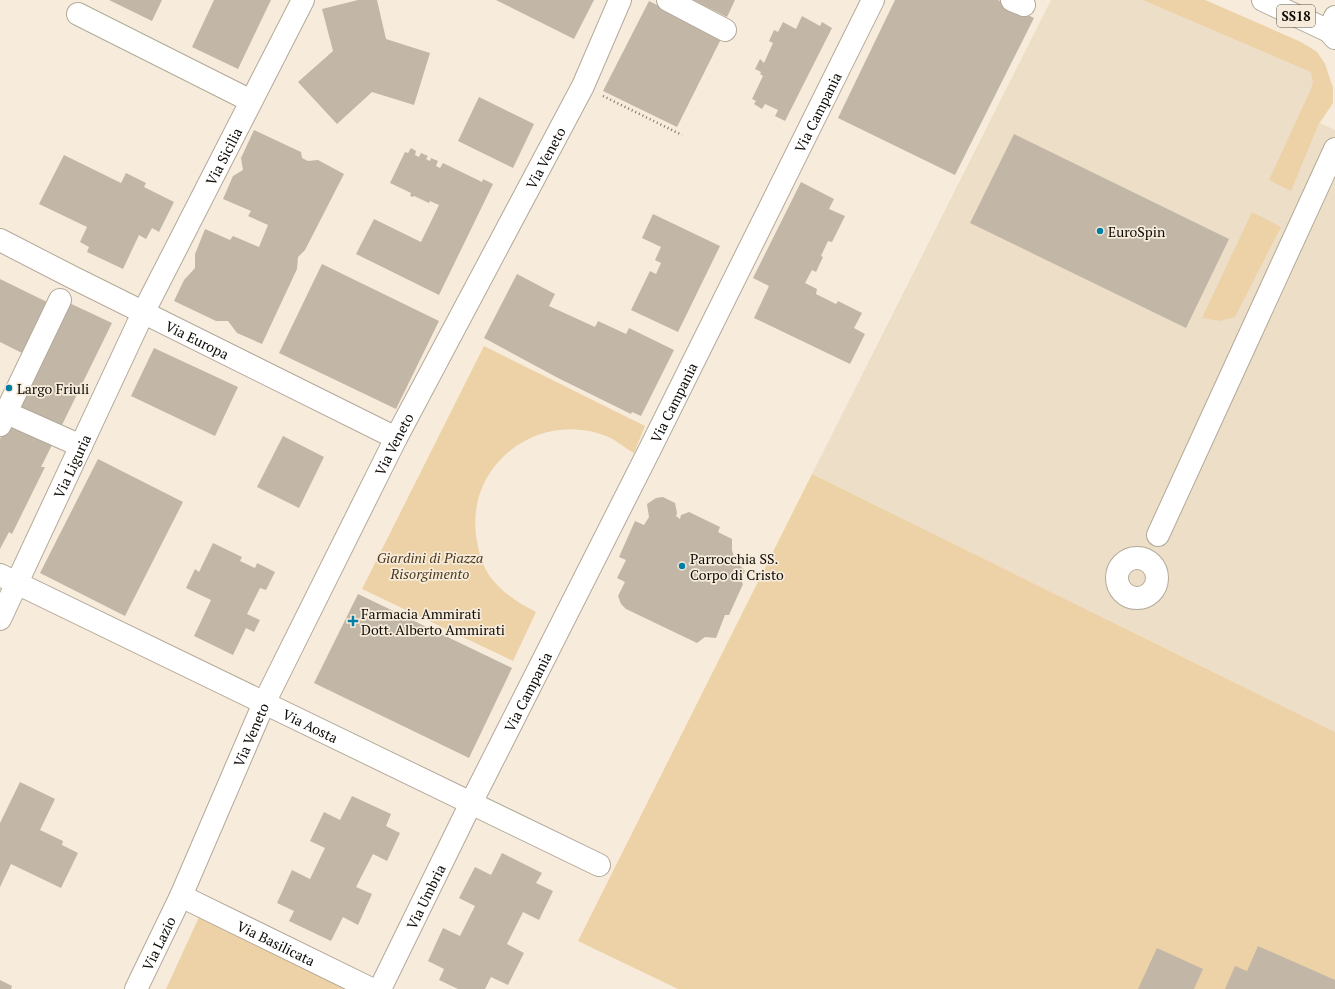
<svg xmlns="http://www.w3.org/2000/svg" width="1335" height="989" viewBox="0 0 1335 989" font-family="'PT Serif',serif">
<rect width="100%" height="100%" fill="#f7ecdb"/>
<!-- built -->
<polygon fill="#eddec7" points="1051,0 1205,0 1301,42 1317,52 1325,64 1333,88 1333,103 1320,123 1335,130 1335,732 812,474"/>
<!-- green -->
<g fill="#edd1a7">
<polygon points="1143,0 1205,0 1301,42 1317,52 1325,64 1333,88 1333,103 1319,123 1291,191 1269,180 1311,89 1313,81 1311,72"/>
<polygon points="1252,212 1281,227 1235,317 1220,321 1202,318"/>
<path d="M 484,346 L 645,426 L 634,453 C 625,448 615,439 606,436 C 538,410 467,464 476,535 C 478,550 482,566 491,578 C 504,594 519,603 536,612 L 513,661 L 362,589 Z"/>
<polygon points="812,474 1335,732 1335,989 678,989 578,941"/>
<polygon points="200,915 355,989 166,989"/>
</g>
<!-- building -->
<g fill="#c2b7a7">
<polygon points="109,0 162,0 152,21"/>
<polygon points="214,0 271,0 238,69 192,47"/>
<polygon points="358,0 377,0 386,39 430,53 414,105 372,92 337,124 298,82 333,51 322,9"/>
<polygon points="496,0 594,0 574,39"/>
<polygon points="693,0 735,0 727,17"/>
<polygon points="895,0 998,0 1034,18 955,175 838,118"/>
<polygon points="649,1 722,37 677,127 603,91"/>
<polygon points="802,16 820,26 822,22 832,28 785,121 775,116 778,110 765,104 762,109 754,104 756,101 752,99 763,76 760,74 761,72 755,69 760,59 764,63 773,43 769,41 774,30 778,32 783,22 796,29"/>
<polygon points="479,97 534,124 513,168 458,141"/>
<polygon points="254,130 301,152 302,158 308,161 318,160 344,174 305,250 298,257 297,269 262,344 237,333 228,321 216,321 174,301 184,280 195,268 195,254 205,229 230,240 233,236 259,247 268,225 248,216 251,211 223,199 233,176 243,170 241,158"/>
<polygon points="1014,134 1229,239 1186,328 970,223"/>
<polygon points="411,148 416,151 415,155 419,157 421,153 428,156 426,159 430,161 431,158 438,161 436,166 440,168 443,163 482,182 483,179 493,184 439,295 356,254 374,219 421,242 439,205 430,201 429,203 414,196 413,197 410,196 411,193 390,183 405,152 408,153"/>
<polygon points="64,155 121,183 126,173 146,183 144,187 174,202 159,232 152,228 146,239 139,235 123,269 87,252 89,247 80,242 87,227 39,204"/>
<polygon points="801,182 834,199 829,209 845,216 832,242 828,241 821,256 823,257 816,272 812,270 805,283 817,289 816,294 836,304 838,301 862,313 854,328 865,334 850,364 754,318 769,286 753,278"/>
<polygon points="653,214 720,246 678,332 631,310 650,271 656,274 661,263 655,260 661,247 642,238"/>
<polygon points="322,264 439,321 396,409 279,353"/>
<polygon points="517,274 555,294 549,306 595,327 598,321 626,334 629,328 674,350 641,416 632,412 631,414 558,378 484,338"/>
<polygon points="0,279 47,302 22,353 0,342"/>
<polygon points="65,301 112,323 60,429 14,407"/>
<polygon points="154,348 238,387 215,436 131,396"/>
<polygon points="8,423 52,445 41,467 45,467 12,534 9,532 0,549 0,439"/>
<polygon points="283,436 324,457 299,508 257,487"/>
<polygon points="98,459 183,502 125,616 40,573"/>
<polygon points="663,497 675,503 677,513 676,516 680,519 681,515 689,512 720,527 718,532 732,539 732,550 735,560 745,571 740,579 743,584 729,615 725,615 716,638 705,637 697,643 626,609 621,604 618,596 625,582 617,578 626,560 619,557 635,521 644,525 649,517 647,504 656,498"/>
<polygon points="213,543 242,557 240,561 255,568 257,563 275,572 266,590 260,588 247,614 260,620 254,632 246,628 233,655 194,636 211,600 186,588 195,569 199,572"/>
<polygon points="358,594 512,668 469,758 314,683"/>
<polygon points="20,782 55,799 40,830 63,841 62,845 78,853 61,888 11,864 0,887 0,823"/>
<polygon points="352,796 391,814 386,826 400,833 387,861 373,854 356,887 372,894 358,925 343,917 331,941 289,921 294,911 277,903 292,870 310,879 325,848 310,841 324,812 340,820"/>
<polygon points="502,853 542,873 536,883 553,891 539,920 523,912 507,944 524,953 508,985 491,977 485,989 458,989 439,980 444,969 428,961 443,928 460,936 475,906 459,898 475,867 491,875"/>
<polygon points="1258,946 1335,980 1335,989 1225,989 1235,966 1247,971"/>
<polygon points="1157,948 1203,969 1194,989 1138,989"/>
<polygon points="0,980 12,986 11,989 0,989"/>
</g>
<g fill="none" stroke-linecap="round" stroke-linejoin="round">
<!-- minor casing -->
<g stroke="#b3a999" stroke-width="24">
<g id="minor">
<polyline points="668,0 725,30"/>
<polyline points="1012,0 1024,5"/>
<polyline points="78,14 251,101"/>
<polyline points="1335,17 1329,31 1335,38"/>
<path id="s1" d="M 0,240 L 72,277 L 396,438"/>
<polyline points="0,410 81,446"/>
<polyline points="0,425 60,300"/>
<polyline points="1158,535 1335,149"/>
<circle cx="1137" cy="578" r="20"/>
<path id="s2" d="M 0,575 L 599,865"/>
<path id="s3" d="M 0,619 L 143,313 L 303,0"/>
<path id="s4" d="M 181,896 L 371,989"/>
<path id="s5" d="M 136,989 L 181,896 L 264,703 L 396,438 L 583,86 L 620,0"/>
<path id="s6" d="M 380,989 L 471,803 L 650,449 L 873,0"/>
</g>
</g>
<!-- major casing -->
<g stroke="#b3a999" stroke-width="24">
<polyline id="major" points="1263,0 1335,34"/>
</g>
<!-- path -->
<polyline stroke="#787267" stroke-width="2.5" stroke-dasharray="1 3" stroke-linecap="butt" points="603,96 682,135"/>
<!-- minor -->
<use href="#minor" stroke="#fff" stroke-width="22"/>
<!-- major -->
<use href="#major" stroke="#fff" stroke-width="22"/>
</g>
<!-- markers -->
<g fill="#007ea3" stroke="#f7ecdb" stroke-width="1.5">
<circle cx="1100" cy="231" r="4"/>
<circle cx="9" cy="388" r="4"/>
<circle cx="682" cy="566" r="4"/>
<path d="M351 615h4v4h4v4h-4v4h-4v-4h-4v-4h4z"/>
</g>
<g text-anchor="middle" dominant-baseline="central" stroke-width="3.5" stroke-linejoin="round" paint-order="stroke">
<!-- shield labels -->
<rect fill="#f7ecdb" stroke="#544e46" stroke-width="1" x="1277" y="5" width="38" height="22" rx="3"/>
<g font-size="13" font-weight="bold" fill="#0e0b06">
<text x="1296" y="16">SS18</text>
</g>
<!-- street labels -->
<g font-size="14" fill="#0e0b06" stroke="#f7ecdb">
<text stroke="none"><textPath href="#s6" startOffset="980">Via Campania</textPath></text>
<text stroke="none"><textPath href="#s3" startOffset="514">Via Sicilia</textPath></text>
<text stroke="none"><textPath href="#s5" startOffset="927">Via Veneto</textPath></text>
<text stroke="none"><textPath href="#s1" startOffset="221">Via Europa</textPath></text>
<text stroke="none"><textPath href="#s6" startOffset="656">Via Campania</textPath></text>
<text stroke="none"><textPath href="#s5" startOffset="603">Via Veneto</textPath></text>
<text stroke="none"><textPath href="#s3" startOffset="169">Via Liguria</textPath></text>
<text stroke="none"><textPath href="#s6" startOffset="332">Via Campania</textPath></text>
<text stroke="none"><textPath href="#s2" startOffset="345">Via Aosta</textPath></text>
<text stroke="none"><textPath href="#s5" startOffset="279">Via Veneto</textPath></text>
<text stroke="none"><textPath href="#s6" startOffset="103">Via Umbria</textPath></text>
<text stroke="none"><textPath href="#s5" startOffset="51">Via Lazio</textPath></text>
<text stroke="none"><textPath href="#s4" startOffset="106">Via Basilicata</textPath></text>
</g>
<!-- poi labels -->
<g font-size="14" fill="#0e0b06" stroke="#f7ecdb" text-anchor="start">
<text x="1108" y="231">EuroSpin</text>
<text x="17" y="388">Largo Friuli</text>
<text x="690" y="558">Parrocchia SS.<tspan x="690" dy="16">Corpo di Cristo</tspan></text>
<text x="361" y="613">Farmacia Ammirati<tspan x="361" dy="16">Dott. Alberto Ammirati</tspan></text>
</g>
<!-- park labels -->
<g font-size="14" font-style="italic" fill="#4c391b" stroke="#f7ecdb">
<text x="430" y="557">Giardini di Piazza<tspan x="430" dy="16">Risorgimento</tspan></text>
</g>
</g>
</svg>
